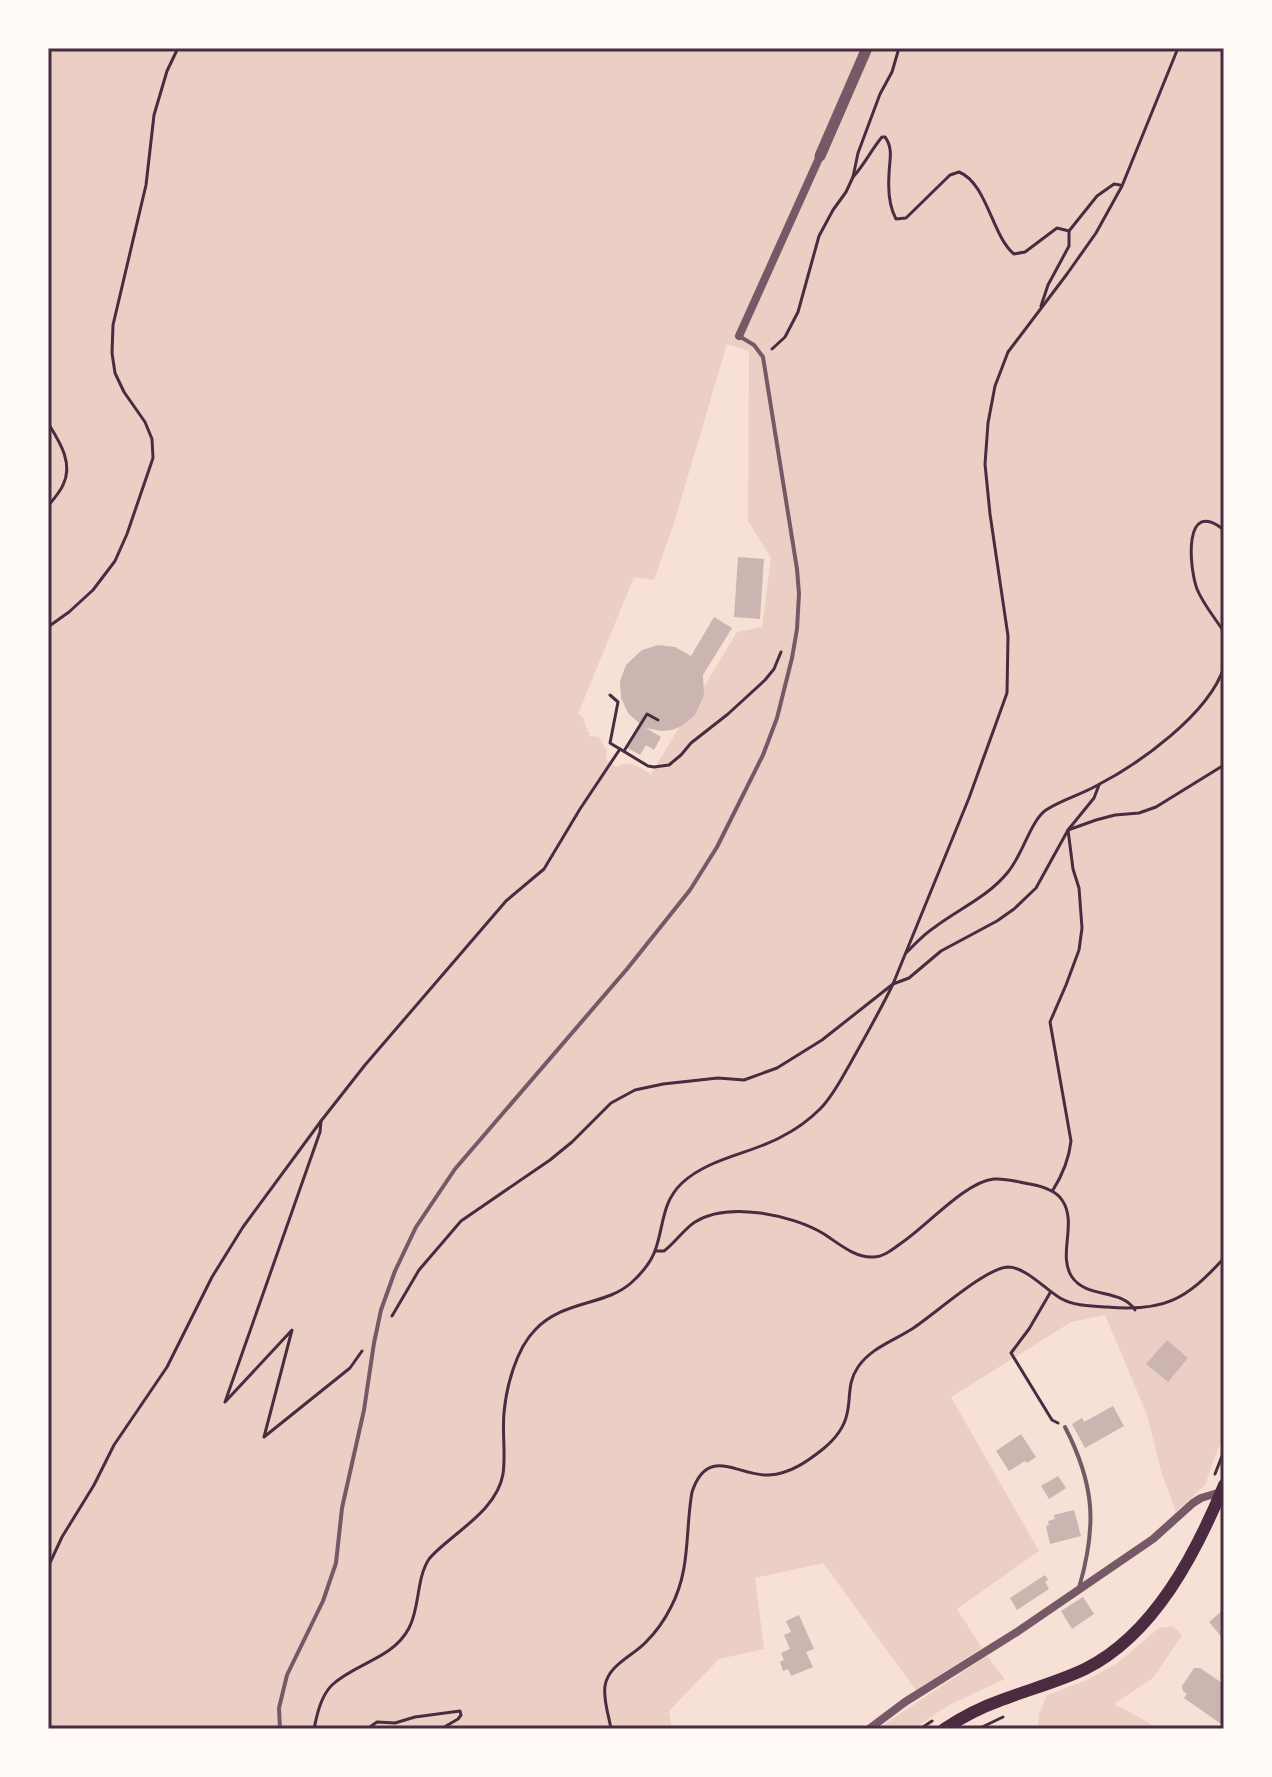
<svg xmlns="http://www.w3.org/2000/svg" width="1272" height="1777" viewBox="0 0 1272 1777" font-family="'Fira Sans Condensed',sans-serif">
<rect width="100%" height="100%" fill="#f7e1d7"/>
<!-- green -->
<g fill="#ebcfc5" fill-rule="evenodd">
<path d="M 48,48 L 1224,48 L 1224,1432 L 1205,1485 L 1176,1512 L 1161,1471 L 1147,1415 L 1105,1315 L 1071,1322 L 951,1397 L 1039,1551 L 957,1609 L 982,1648 L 916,1690 L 823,1563 L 755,1578 L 764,1649 L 719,1659 L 669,1711 L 672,1729 L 48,1729 ZM 727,344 L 749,351 L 748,521 L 771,558 L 762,627 L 737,632 L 651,774 C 640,768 629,758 617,767 L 606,760 L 607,752 L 599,737 L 589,736 L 590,733 L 587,731 L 588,728 L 585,727 L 586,723 L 583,722 L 584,718 L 578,714 L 634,577 L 654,580 L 674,523 Z"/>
<polygon points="1173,1626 1182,1635 1153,1678 1114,1704 1148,1722 1156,1729 1038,1729 1039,1714 1047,1695 1087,1680 1116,1664 1159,1628"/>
<polygon points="987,1656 1005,1679 947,1706 914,1729 877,1729"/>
</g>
<!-- building -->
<g fill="#ccb4b1">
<polygon points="738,557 764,559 760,619 734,617"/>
<polygon points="714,617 732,628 703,675 704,695 695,715 682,726 672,730 661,731 646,728 661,737 654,750 646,745 640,755 626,747 640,724 628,713 621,698 620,681 626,665 642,650 658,645 675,647 691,656"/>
<polygon points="1167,1340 1188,1358 1168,1382 1146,1364"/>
<polygon points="1113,1406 1124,1426 1085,1448 1072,1424 1082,1418 1084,1422"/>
<polygon points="1021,1434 1036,1457 1027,1463 1025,1461 1009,1471 996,1451"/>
<polygon points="1058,1476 1066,1488 1049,1499 1041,1486"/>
<polygon points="1074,1510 1081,1536 1050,1544 1046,1526 1049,1525 1048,1521 1055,1519 1054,1515"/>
<polygon points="1045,1575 1048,1580 1045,1582 1049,1589 1017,1610 1010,1598"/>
<polygon points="1083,1597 1094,1614 1072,1629 1061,1611"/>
<polygon points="1223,1610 1224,1611 1224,1640 1209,1622"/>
<polygon points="799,1615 814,1649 806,1652 813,1667 791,1676 788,1669 783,1671 780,1662 784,1660 781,1653 790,1649 784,1635 791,1632 786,1621"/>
<polygon points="1194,1668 1200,1668 1222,1683 1224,1680 1224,1726 1184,1698 1187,1694 1183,1691 1182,1686"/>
</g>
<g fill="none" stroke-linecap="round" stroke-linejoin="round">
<!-- path -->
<g stroke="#4a2c40" stroke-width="3">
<path d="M 853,177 C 865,164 871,150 882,137 L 885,137 C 894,149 889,162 889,175 C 888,190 889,206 896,219 L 906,218 L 950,175 L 959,172 C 987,183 992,236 1014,254 L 1025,252 L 1057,228 L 1069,231 L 1069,246 L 1048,285 L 1041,306"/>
<polyline points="1069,231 1097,196 1114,184 1120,185"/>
<polyline points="772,349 785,337 798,312 819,236 833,210 846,192 853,177 858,153 880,94 892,72 899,48"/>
<path d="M 48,423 C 59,441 74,463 63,485 C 60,492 53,500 48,506"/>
<path d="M 1224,530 C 1183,497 1189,567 1197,589 C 1203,604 1215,618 1224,632"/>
<polyline points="48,627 69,612 93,590 115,561 127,534 153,458 152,439 145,422 124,392 115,373 112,353 113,325 146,185 154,115 167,71 178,48"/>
<polyline points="610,695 618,702 610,743 648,766 654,767 669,765 681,755 691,743 728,714 765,680 774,669 781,652"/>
<polyline points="624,751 647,714 658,720"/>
<path d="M 907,952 C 916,943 924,934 935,927 C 959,909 989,896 1008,872 C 1022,856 1031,820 1046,810 C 1061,800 1080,795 1096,786 C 1139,764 1209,714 1224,667"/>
<polyline points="321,1121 320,1132 225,1402 292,1330 264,1437 350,1368 362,1351"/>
<path d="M 1053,1190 C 1063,1174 1069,1159 1071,1141 L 1050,1022 L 1066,985 L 1079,950 L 1082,928 L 1079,888 L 1073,869 L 1068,830 L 1094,798 L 1099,785"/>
<path d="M 657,1251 L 664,1251 C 675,1243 684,1229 695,1222 C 728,1201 793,1215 824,1234 C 838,1243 855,1258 873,1257 C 883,1257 892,1250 900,1244 C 925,1228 966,1181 994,1179 C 1006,1178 1018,1182 1030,1184 C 1041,1186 1056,1191 1062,1200 C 1078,1223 1057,1255 1072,1277 C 1087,1299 1121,1288 1135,1310"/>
<polyline points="1050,1293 1029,1329 1011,1353 1052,1420 1058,1423"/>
<polyline points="392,1316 419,1270 461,1221 550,1160 572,1142 611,1103 635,1090 663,1084 718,1078 744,1080 777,1068 822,1040 893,984 909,978 941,951 997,921 1014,909 1036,888 1068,830 1096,820 1115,815 1139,813 1156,807 1224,765"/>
<polyline points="1215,1474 1224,1451"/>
<polyline points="48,1567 62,1537 94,1485 114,1445 167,1367 212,1277 243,1227 321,1121 365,1065 506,901 544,869 580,809 620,749"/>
<path d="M 314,1729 C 317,1714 321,1696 332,1685 C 355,1663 393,1659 409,1628 C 420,1608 416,1579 429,1559 C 434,1553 441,1547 447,1542 C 468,1524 498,1504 503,1474 C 506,1454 502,1433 504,1413 C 506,1388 516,1349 535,1330 C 563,1300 605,1306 631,1283 C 641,1274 652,1261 656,1248 C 664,1224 662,1202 682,1183 C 709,1158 750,1154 781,1137 C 795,1130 809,1120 820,1109 C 833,1096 841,1079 850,1064 C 865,1037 880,1011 893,984 L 969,798 L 1007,693 L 1008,636 L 990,514 L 985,464 L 988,423 L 995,386 L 1008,352 L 1067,274 L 1096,233 L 1122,186 L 1178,48"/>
<polyline points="367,1729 377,1722 395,1723 415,1717 460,1711 461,1715 458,1719 441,1729"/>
<path d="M 611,1729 C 609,1716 603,1700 605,1686 C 608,1665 633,1656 646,1642 C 656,1632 665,1619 671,1607 C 691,1569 685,1531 692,1492 C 708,1444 739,1477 769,1475 C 790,1474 808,1461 823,1449 C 834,1440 844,1428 847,1414 C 851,1398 847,1383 858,1367 C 871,1348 893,1341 912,1329 C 934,1315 985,1268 1008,1267 C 1025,1267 1045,1289 1060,1298 C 1074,1306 1091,1306 1107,1307 C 1164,1312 1186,1300 1224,1258"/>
<polyline points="920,1729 932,1721"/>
<polyline points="978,1729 1003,1717"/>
</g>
<!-- service -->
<g stroke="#755966" stroke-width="4">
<path d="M 1065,1427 C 1095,1485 1097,1526 1079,1588"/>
<polyline points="280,1729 279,1708 287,1675 323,1601 336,1563 342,1508 364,1410 374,1343 381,1310 395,1271 416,1227 455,1169 627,969 690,890 717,847 763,755 777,718 792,658 797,629 799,594 797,569 763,357 754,345 739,336"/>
</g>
<!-- minor -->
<g stroke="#755966" stroke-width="8">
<polyline points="739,336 820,156"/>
<polyline points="869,1729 905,1702 1017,1632 1153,1539 1193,1503 1201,1498 1221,1492"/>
</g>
<!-- tertiary -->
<polyline stroke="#755966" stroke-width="11" points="820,156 867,48"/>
<!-- secondary -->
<path stroke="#4a2c40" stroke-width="12" d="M 944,1729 C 961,1718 979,1708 999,1701 C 1027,1690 1058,1682 1085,1669 C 1154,1635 1196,1553 1224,1485"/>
</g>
<!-- border -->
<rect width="1272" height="1777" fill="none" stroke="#fffaf5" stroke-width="100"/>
<rect x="50" y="50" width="1172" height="1677" fill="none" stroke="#4a2c40" stroke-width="3"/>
</svg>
